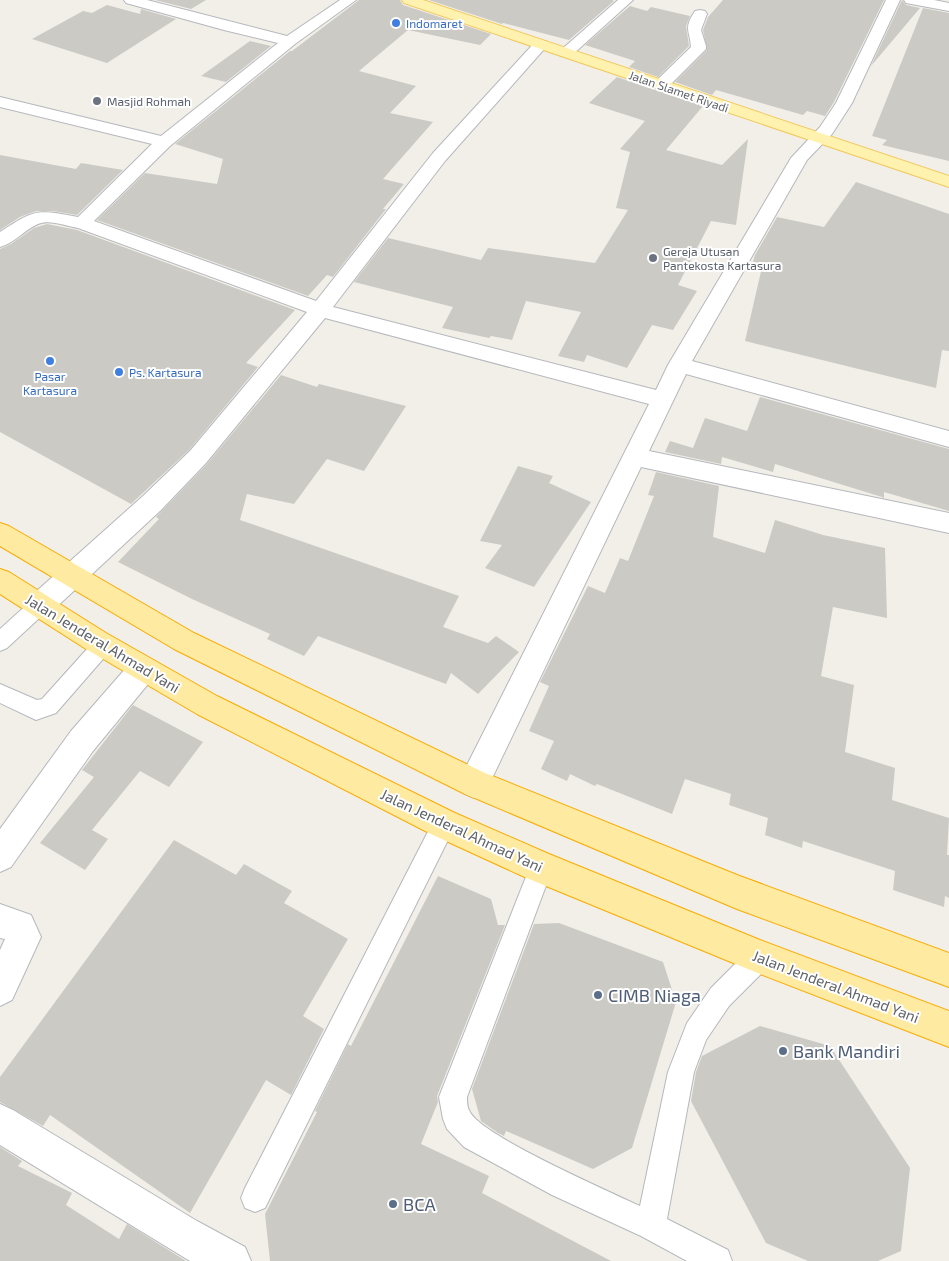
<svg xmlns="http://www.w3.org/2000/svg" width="949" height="1261" viewBox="0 0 949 1261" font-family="'Exo 2',sans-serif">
<rect width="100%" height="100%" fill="#f1efe8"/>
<!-- building -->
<g fill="#cccac5">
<polygon points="155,0 206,0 191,9"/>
<polygon points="359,0 400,0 403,5 491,34 480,45 408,30 359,71 416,86 390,113 433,122 383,179 404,184 383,209 386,209 333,277 327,275 308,296 97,220 145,173 217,184 223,159 175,144 290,51 292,51"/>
<polygon points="429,0 612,0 614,1 569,40 503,23 502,24"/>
<polygon points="723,0 884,0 834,102 825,116 807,111 803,115 716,90 712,95 675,82 707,50 703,30 708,17"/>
<polygon points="902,0 906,5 920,8 871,66"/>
<polygon points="107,5 140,14 141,9 176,19 107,63 32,39 83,11 92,13"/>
<polygon points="630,6 647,11 651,7 690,16 686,26 689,46 658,77 629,67 635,61 585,45"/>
<polygon points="923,8 949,13 949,161 882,145 887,140 872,136"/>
<polygon points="250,41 271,46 226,82 201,76"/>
<polygon points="617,77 703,106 666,150 722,165 748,139 736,225 711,221 678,285 697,291 673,330 652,325 627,368 587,355 584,362 558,356 581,312 526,301 512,340 491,336 489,338 442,328 453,307 354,282 388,238 481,260 488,248 595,263 628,210 616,208 630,152 620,149 645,121 589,103"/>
<polygon points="0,155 76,169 81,163 123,170 77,215 53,211 36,211 20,217 0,230"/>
<polygon points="856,182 949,214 949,351 942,350 936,388 745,341 762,267 752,265 755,255 777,217 824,227"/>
<polygon points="47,224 77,230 295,310 246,363 258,367 189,450 131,504 0,432 0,249 11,244 34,228"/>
<polygon points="281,375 317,387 319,384 406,406 364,471 327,459 294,504 247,494 240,520 459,596 443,627 488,643 496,636 519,652 478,694 451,673 446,684 318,636 304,656 267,639 270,634 192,599 118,562 159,519 156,517 207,464"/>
<polygon points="760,397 949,449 949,511 884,492 884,498 882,497 775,464 773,472 722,457 721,464 665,452 670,441 693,448 705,418 747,431"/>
<polygon points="518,466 553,476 549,483 591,502 534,587 485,568 502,545 480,541"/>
<polygon points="656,472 719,486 713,537 765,553 775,520 823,535 885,548 887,618 833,607 821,676 854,685 845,752 895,768 892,800 949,818 947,855 949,855 949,898 945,896 944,907 893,890 895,871 803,841 802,848 765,835 768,818 729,805 731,794 685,779 672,814 597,784 595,786 570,774 567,781 541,769 554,741 529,731 549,686 540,682 588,586 605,593 620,558 628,561 654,496 648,495"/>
<polygon points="133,705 203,742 169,787 140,771 92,830 108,839 85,870 40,843 94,777 82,770"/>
<polygon points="174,840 236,875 244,864 292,891 284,903 348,939 303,1016 324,1029 291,1095 266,1080 190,1213 50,1115 43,1126 0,1102 0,1077"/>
<polygon points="438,876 491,899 498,925 505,925 437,1096 438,1102 421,1144 489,1176 482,1193 611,1261 270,1261 265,1214 317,1112 315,1111 348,1044 351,1046"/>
<polygon points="559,923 663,962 676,1002 632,1148 593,1169 506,1131 504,1136 498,1133 481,1121 472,1089 534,924"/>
<polygon points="760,1026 830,1046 910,1168 901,1251 878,1261 808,1261 766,1243 691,1101 696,1072 702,1056"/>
<polygon points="0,1147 22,1161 18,1166 72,1193 66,1205 119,1239 127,1224 186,1261 0,1261"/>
</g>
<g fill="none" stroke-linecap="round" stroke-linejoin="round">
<!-- service casing -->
<g stroke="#b5b8bc" stroke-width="2">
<g id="service">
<polygon points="40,597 47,599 50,605 47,611 7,648 0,651 0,629 33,599"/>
<polygon points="103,636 110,639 113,645 110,651 56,713 36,720 0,703 0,684 37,700 42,699 96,639"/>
<polygon points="444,813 452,816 456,824 452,832 265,1208 255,1212 245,1208 241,1198 245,1188 436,816"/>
<path d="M 541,855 L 549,859 L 553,867 L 467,1097 C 467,1101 467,1108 470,1112 C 482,1136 610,1192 640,1206 L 668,1072 L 687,1023 L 711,988 L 751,948 L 760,944 L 769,948 L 773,957 L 769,966 L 729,1006 L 706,1040 L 694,1072 L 667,1219 L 728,1250 L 732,1261 L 687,1261 L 641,1236 L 552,1195 L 464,1147 L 447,1129 L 443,1119 L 439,1097 L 533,859 Z"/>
</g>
</g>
<!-- minor casing -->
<g stroke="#b5b8bc" stroke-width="2">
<g id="minor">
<path d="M 124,0 L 147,0 L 287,36 L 340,0 L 356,0 L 295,44 L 170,146 L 94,221 L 316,301 L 433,153 L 536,41 L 546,41 L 548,44 L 546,47 L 445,161 L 333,307 L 656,390 L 668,365 L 791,158 L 820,127 L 836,103 L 886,0 L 900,0 L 852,103 L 832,134 L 807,160 L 692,361 L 949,431 L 949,447 L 686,374 L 649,451 L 949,513 L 949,533 L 641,467 L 485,793 L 474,798 L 463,793 L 459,783 L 463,773 L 649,404 L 325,318 L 206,463 L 161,510 L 50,613 L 40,616 L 30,613 L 27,605 L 30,597 L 143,496 L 190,451 L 307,312 L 78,228 C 66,226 49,219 38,224 C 24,230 15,243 0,247 L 0,232 C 35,209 36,209 78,217 L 152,144 L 0,107 L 0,97 L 161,136 L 278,43 L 224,30 L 126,3 Z"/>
<polygon points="618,0 633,0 571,56 561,56 558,53 561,50"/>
<polygon points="904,0 934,0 949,3 949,11 906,3"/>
<path d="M 700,10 L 705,11 L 707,14 L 701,30 L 706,46 L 706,49 L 667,88 L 655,88 L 653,85 L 655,82 L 691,47 C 690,30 683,29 695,11 Z"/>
<polygon points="143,657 153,660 157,669 153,678 93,751 11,867 0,872 0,829 71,731 133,660"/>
<polygon points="0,904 31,915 41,937 12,1000 0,1006 0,950 5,939 0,938"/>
<polygon points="0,1104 13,1110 197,1221 245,1247 251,1261 190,1261 0,1145"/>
</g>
</g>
<!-- primary casing -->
<g stroke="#f2c960" stroke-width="2">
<polygon id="primary" points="402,0 423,0 949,176 949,187 404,3"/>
</g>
<!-- trunk casing -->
<g stroke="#f9ab00" stroke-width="2">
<g id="trunk">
<polygon points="0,523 9,526 194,633 485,773 737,875 949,953 949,987 737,909 463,793 174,649 0,546"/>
<polygon points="0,569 9,572 106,633 217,696 455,813 549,854 760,940 949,1011 949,1047 760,974 529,879 433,835 197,714 86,649 0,594"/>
</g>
</g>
<!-- service -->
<use href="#service" fill="#fff" fill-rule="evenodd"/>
<!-- minor -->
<use href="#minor" fill="#fff" fill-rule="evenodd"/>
<!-- primary -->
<use href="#primary" fill="#fff2af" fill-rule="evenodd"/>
<!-- trunk -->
<use href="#trunk" fill="#feeaa1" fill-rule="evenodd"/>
</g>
<!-- markers -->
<g fill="#3f7fe0" stroke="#fff" stroke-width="2">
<circle cx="396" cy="23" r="5"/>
<circle cx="50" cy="361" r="5"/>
<circle cx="119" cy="372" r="5"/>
</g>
<g fill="#6b7280" stroke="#fff" stroke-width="2">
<circle cx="97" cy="101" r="5"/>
<circle cx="653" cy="258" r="5"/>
</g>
<g fill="#5c6f8a" stroke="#fff" stroke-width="2">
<circle cx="598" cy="995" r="5"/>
<circle cx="783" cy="1051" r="5"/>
<circle cx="393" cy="1204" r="5"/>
</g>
<g text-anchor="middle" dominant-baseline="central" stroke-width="4" stroke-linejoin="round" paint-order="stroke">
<!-- far-shop labels -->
<g font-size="12" fill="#366cbe" stroke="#fff" text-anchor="start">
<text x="406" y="23">Indomaret</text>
<text x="129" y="372">Ps. Kartasura</text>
<text x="50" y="376" text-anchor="middle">Pasar<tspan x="50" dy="14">Kartasura</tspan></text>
</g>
<!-- far-street labels -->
<g font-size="12" fill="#5f6368" stroke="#fff">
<text transform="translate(679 91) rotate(19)">Jalan Slamet Riyadi</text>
</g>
<!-- far-worship labels -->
<g font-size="12" fill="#5b616d" stroke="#fff" text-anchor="start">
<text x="107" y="101">Masjid Rohmah</text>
<text x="663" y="251">Gereja Utusan<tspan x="663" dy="14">Pantekosta Kartasura</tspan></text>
</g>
<!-- street labels -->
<g font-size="15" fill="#5f6368" stroke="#fff">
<text transform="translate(103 643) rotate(31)">Jalan Jenderal Ahmad Yani</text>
<text transform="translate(462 830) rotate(25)">Jalan Jenderal Ahmad Yani</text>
<text transform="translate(836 986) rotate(21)">Jalan Jenderal Ahmad Yani</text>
</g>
<!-- near-service labels -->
<g font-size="18" fill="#4e5e75" stroke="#fff" text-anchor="start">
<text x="608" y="995">CIMB Niaga</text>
<text x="793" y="1051">Bank Mandiri</text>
<text x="403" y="1204">BCA</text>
</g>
</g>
</svg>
